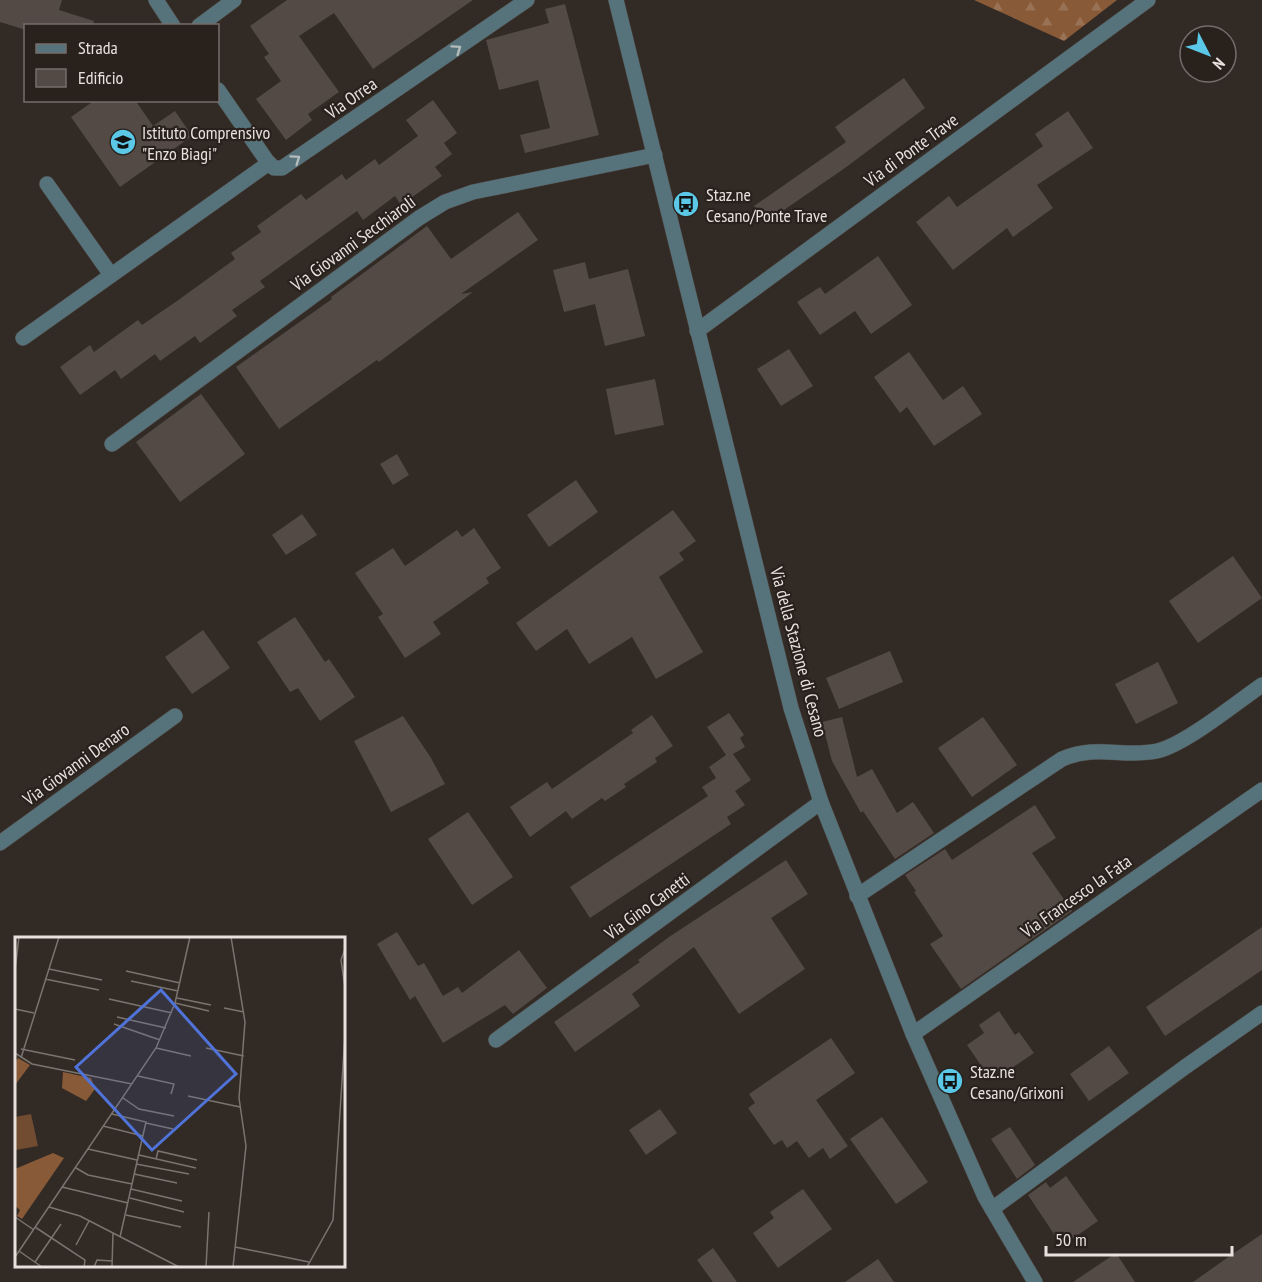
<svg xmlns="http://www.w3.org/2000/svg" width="1262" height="1282" viewBox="0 0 1262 1282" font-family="'PT Sans Narrow',sans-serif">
<defs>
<pattern id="forest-firs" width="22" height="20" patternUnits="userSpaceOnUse" patternTransform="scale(1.5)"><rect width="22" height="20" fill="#885a37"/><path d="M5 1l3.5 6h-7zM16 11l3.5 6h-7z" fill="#997154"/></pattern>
</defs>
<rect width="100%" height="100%" fill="#322a25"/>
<!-- forest -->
<polygon fill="url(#forest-firs)" points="974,0 1117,0 1064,41"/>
<!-- building -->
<g fill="#534a45">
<polygon points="0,0 62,0 59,10 94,21 93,26 26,26 26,30 0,22"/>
<polygon points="287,0 473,0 373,69 334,13 299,36 339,92 308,114 312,120 286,140 256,99 281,81 264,57 269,54 250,26"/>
<polygon points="565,4 599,135 525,153 520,135 550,128 538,80 499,90 486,40 549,23 545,9"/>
<polygon points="904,78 925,108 845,168 765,223 754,206 846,142 835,127"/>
<polygon points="95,100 135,100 153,126 175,111 192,136 120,187 71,117"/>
<polygon points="433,100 457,133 444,143 452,154 435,167 442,176 401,205 395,196 363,220 357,211 260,281 265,287 232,310 237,316 200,343 195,336 160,361 155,354 121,379 115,370 80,395 60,367 90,345 94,352 138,320 142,325 177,301 235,259 231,253 261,232 257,226 301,194 306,200 342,174 346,180 375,159 379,165 418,136 406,120"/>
<polygon points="1068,111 1093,148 1037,185 1053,208 1013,237 1007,228 953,270 916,222 949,196 957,207 1043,146 1035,134"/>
<polygon points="518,212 538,240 461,294 473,292 379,362 377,360 279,429 236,367 332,299 331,297 427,226 451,259"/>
<polygon points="878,256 912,305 871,334 855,311 820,335 797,302 820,287 825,294"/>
<polygon points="585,262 589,279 628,269 645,336 605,346 595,304 564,312 553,270"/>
<polygon points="789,349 813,386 781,406 757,369"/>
<polygon points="909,352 943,400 963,386 982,414 934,446 907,407 900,413 874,377"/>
<polygon points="655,379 664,425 615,435 606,389"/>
<polygon points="201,394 245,454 180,502 136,442"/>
<polygon points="397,454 409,475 393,485 380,464"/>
<polygon points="576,480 598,512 549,547 527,515"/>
<polygon points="673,510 696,541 679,553 684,560 659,577 703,652 656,679 632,637 589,664 567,629 536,651 516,623"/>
<polygon points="302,514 317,535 286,555 272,535"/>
<polygon points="474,528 501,568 486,578 489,583 433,622 441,634 405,658 378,617 383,614 355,573 393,548 405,566 457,530 462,537"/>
<polygon points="1233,556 1262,598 1198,643 1169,601"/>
<polygon points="295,617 325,662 329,659 355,697 320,721 298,688 290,692 257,642"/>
<polygon points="203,630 230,668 192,694 165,657"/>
<polygon points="890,651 903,682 839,709 826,678"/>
<polygon points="1158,662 1178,703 1136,724 1115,684"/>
<polygon points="729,713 744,735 740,738 745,747 733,754 751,780 735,791 745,805 727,817 731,824 590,918 570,887 708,796 702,787 716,778 709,767 726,755 707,727"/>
<polygon points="652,715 673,746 655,758 657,762 624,784 626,787 605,801 602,798 572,819 566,811 530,837 510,807 547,782 552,789 633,733 631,730"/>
<polygon points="403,716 431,758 445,784 391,812 354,741"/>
<polygon points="842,717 857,777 872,769 897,813 913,802 934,833 895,859 863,811 861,813 832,761 822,722"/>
<polygon points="983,717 1017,765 972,797 938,748"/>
<polygon points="1035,805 1056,838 1032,853 1072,911 961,989 930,944 943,936 914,892 916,891 905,875 945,849 952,860"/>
<polygon points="468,812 513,877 472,905 428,839"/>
<polygon points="786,860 808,894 771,918 805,969 739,1014 694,947 632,994 640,1006 575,1052 554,1022 640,962 638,960 669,937"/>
<polygon points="1262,927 1262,970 1165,1036 1146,1007"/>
<polygon points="397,932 418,966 424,963 443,996 458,987 462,993 519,950 547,988 513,1014 505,1005 443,1043 415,996 410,1000 377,944"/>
<polygon points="999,1011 1015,1035 1019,1032 1034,1053 1006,1072 1003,1068 989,1077 967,1045 984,1033 979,1025"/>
<polygon points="831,1038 855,1073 816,1100 848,1146 830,1159 823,1148 809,1158 797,1141 787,1148 782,1140 774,1145 748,1108 755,1103 749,1094"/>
<polygon points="1109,1046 1129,1073 1089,1101 1070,1074"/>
<polygon points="660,1109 677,1133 646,1155 629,1130"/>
<polygon points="882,1117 928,1182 896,1204 850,1139"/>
<polygon points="1010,1127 1035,1165 1017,1179 991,1139"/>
<polygon points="1066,1176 1098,1221 1062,1246 1028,1195 1046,1182 1050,1188"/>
<polygon points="803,1189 832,1229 778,1268 753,1233 774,1218 770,1212"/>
<polygon points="1262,1234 1262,1282 1193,1282 1234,1253"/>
<polygon points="713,1248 737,1282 713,1282 697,1260"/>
<polygon points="1116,1253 1135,1282 1073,1282"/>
<polygon points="878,1259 894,1282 845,1282"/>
</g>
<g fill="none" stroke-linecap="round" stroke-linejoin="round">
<!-- minor casing -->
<g stroke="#4f4743" stroke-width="16">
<g id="minor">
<polyline points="156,0 173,26"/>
<polyline points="616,0 791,708 821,802 913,1034 985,1197 1035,1282"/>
<polyline points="199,26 234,0"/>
<polyline points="218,90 267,161 274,168 282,168 527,0"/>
<polyline points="47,184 111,275"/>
<polyline points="697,331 1148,0"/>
<polyline points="23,338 269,163"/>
<polyline points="112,444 419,218 445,202 473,192 655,155"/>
<polyline points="0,843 175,716"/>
<path d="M 857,896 L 1062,759 C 1097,744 1123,758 1157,751 C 1185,745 1237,702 1262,685"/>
<polyline points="913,1034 1262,790"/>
<polyline points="496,1040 821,802"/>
<polyline points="992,1209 1185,1067 1262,1013"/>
</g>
</g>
<!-- minor -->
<use href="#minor" stroke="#56737b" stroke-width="15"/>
</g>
<!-- one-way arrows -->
<defs><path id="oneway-chevron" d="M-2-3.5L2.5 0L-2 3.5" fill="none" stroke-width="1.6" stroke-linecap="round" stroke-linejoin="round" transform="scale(1.5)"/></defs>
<g stroke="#b4bbbb">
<use href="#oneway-chevron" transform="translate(457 49) rotate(-35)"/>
<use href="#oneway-chevron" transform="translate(296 159) rotate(-35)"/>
</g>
<!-- icons -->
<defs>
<g id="school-disc" transform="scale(1.35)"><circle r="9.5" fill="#5ac8e6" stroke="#28211c"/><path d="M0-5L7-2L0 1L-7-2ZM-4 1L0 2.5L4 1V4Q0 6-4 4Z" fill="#111"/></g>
<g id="bus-disc" transform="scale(1.35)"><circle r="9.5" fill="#5ac8e6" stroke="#28211c"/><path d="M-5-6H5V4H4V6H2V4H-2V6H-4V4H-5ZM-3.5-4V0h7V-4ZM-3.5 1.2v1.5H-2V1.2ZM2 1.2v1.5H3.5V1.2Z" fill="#111"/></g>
</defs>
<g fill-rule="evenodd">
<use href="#school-disc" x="123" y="142"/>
<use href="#bus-disc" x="686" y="204"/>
<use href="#bus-disc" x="950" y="1081"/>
</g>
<g text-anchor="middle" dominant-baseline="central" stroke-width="4.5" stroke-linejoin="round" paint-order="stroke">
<!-- street labels -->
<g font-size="18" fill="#e7e2de" stroke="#28211c">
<text transform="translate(351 98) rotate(-35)">Via Orrea</text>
<text transform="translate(911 150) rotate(-36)">Via di Ponte Trave</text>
<text transform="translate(353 243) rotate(-36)">Via Giovanni Secchiaroli</text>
<text transform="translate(799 652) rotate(75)">Via della Stazione di Cesano</text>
<text transform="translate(76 764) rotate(-36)">Via Giovanni Denaro</text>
<text transform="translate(1076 896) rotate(-35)">Via Francesco la Fata</text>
<text transform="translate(647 906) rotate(-36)">Via Gino Canetti</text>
</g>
<!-- poi labels -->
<g font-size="18" fill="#e7e2de" stroke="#28211c" text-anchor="start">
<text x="142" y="132">Istituto Comprensivo<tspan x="142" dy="21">"Enzo Biagi"</tspan></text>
<text x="706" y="194">Staz.ne<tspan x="706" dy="21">Cesano/Ponte Trave</tspan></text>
<text x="970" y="1071">Staz.ne<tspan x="970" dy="21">Cesano/Grixoni</tspan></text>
</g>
</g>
<!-- overview -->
<g transform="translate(15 937)">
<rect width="330" height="330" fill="#322a25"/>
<path d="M 3,121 L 15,128 L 0,148 L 0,125 ZM 48,135 L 76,141 L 80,152 L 71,164 L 47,151 ZM 38,216 L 49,221 L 7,282 L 2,279 L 5,273 L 0,269 L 0,232 Z" fill="#885a37"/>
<path d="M 16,177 L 23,209 L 1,213 L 0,180 Z" fill="#714c30"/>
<path fill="none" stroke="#7a746f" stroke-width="1.5" d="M 216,0 L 230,85 L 224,161 L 231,209 L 218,330M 330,12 L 326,23 L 330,50M 34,32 L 87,43M 0,33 L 4,0M 111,34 L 165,46M 30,42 L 84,53M 116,44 L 163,54M 162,61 L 196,68M 94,62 L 157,76M 160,66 L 194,74M 209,71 L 229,75M 0,72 L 19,76M 102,80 L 151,91M 99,87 L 145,103M 141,111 L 176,119M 191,111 L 229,119M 6,112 L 60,123M 0,116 L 17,127 L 117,147M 6,121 L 44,0M 123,139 L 159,147 L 156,157M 173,159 L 225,170M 108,161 L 124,172 L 159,179M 97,177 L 131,185 L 105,300M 131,186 L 158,192M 88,189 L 128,199M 73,212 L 122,223M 124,218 L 181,231M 141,222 L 143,214 L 182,223M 121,227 L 174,237M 61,231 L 73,238 L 117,247M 119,237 L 162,246M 47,250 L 113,266M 116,252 L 167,264M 115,261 L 169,275M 34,270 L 65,279 L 164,330M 111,278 L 166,290M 0,280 L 19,293M 20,290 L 70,323 L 69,330M 61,308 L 74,284M 220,310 L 294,325M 4,314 L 27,330M 0,320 L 141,111 L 160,66 L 175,0M 20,325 L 46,287M 79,330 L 82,323 L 97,324M 97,330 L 98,296M 191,330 L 194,275M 292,330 L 318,283 L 330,98"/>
<path fill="#5073da" fill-opacity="0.15" stroke="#5073da" stroke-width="3" d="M 146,53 L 221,137 L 137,213 L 61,130 Z"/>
<rect width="330" height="330" fill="none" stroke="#e7e2de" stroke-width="3"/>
</g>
<!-- legend -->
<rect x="24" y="24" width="195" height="78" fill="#28211c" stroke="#746e6a" stroke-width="1.5"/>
<rect x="36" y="44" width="30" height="9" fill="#56737b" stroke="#746e6a" stroke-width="1.5"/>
<text x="78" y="54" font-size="18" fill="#e7e2de">Strada</text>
<rect x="36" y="69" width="30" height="18" fill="#534a45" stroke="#746e6a" stroke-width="1.5"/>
<text x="78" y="84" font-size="18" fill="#e7e2de">Edificio</text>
<!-- north arrow -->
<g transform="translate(1208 54) rotate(132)"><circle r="28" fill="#28211c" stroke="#746e6a" stroke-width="1.5"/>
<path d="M0-4.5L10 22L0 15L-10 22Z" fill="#5ac8e6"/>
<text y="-9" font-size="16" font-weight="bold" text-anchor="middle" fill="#e7e2de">N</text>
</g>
<!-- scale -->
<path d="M1046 1246v9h186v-9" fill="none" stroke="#e7e2de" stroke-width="3"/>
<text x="1055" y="1246" font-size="18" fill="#e7e2de" stroke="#28211c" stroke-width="4.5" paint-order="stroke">50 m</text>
</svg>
